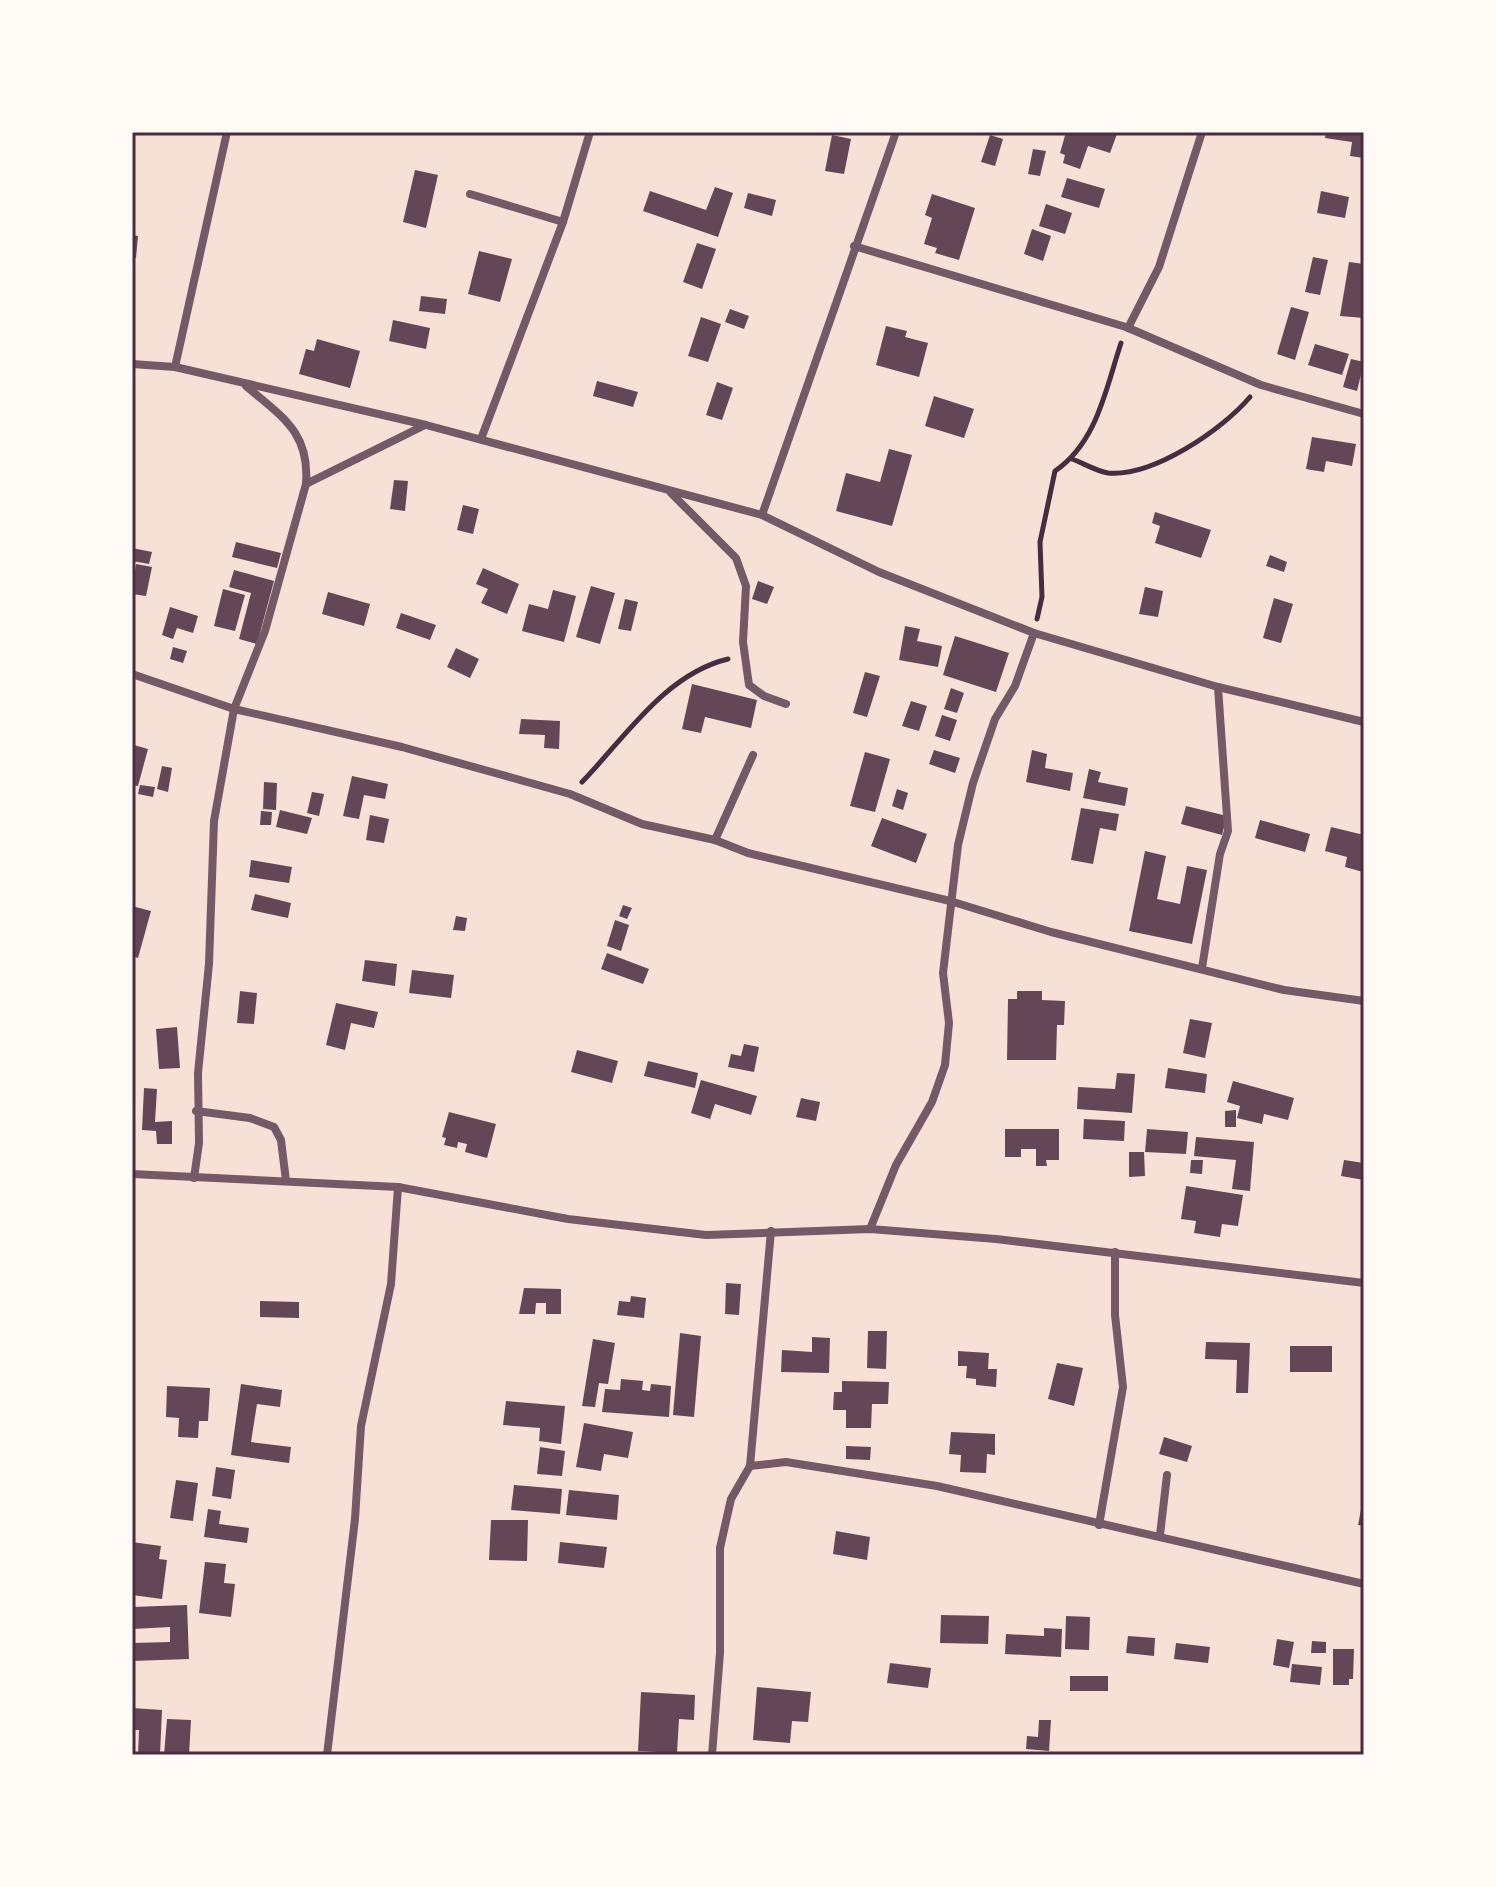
<svg xmlns="http://www.w3.org/2000/svg" width="1496" height="1887" viewBox="0 0 1496 1887" font-family="'PT Sans',sans-serif">
<rect width="100%" height="100%" fill="#f7e1d7"/>
<!-- building -->
<g fill="#644757">
<polygon points="1066,132 1112,132 1117,134 1110,153 1088,146 1080,169 1063,163 1065,155 1060,153"/>
<polygon points="1326,132 1364,132 1364,158 1350,156 1352,142 1325,138"/>
<polygon points="832,135 851,139 844,174 825,171"/>
<polygon points="990,135 1003,139 995,166 981,162"/>
<polygon points="1033,149 1046,151 1040,176 1028,174"/>
<polygon points="415,170 438,175 426,228 403,222"/>
<polygon points="1067,178 1105,189 1099,208 1061,197"/>
<polygon points="715,187 733,193 718,237 643,211 650,191 706,210"/>
<polygon points="1321,191 1349,197 1345,218 1317,213"/>
<polygon points="748,193 776,200 772,216 744,208"/>
<polygon points="932,194 975,208 959,260 935,253 937,248 924,244 932,218 925,215"/>
<polygon points="1046,204 1072,213 1065,234 1039,226"/>
<polygon points="1032,229 1051,236 1043,261 1024,254"/>
<polygon points="132,235 138,236 136,258 132,257"/>
<polygon points="697,243 716,249 702,289 683,282"/>
<polygon points="479,251 512,259 500,302 468,294"/>
<polygon points="1313,257 1328,260 1320,295 1305,292"/>
<polygon points="1349,262 1364,264 1364,318 1340,316"/>
<polygon points="421,296 447,299 445,314 419,311"/>
<polygon points="1291,307 1309,312 1295,360 1277,354"/>
<polygon points="730,309 749,316 744,329 725,322"/>
<polygon points="701,317 721,324 708,362 688,356"/>
<polygon points="393,320 430,328 426,349 389,341"/>
<polygon points="886,326 907,331 905,337 928,343 919,377 876,365"/>
<polygon points="317,339 360,351 350,388 299,374 306,349 314,351"/>
<polygon points="1315,344 1349,354 1342,375 1308,365"/>
<polygon points="1351,359 1364,362 1357,391 1343,387"/>
<polygon points="597,381 638,392 633,407 593,396"/>
<polygon points="717,382 733,388 722,420 706,415"/>
<polygon points="934,396 974,409 964,438 925,426"/>
<polygon points="1312,437 1356,444 1352,466 1326,461 1324,472 1306,469"/>
<polygon points="889,449 912,455 892,526 836,511 846,473 880,482"/>
<polygon points="394,480 408,481 405,511 390,509"/>
<polygon points="463,505 479,509 473,534 457,530"/>
<polygon points="1155,512 1211,530 1201,558 1155,543 1160,526 1152,523"/>
<polygon points="236,542 281,553 277,568 232,557"/>
<polygon points="132,548 152,552 149,564 132,561"/>
<polygon points="1270,555 1287,562 1284,572 1266,566"/>
<polygon points="136,564 152,567 146,596 132,594"/>
<polygon points="483,568 519,584 507,614 481,603 488,589 476,584"/>
<polygon points="234,570 274,581 257,644 239,639 251,593 229,587"/>
<polygon points="758,581 774,587 767,604 752,599"/>
<polygon points="591,586 615,593 600,644 576,637"/>
<polygon points="1145,587 1163,591 1158,617 1139,614"/>
<polygon points="223,589 245,595 235,631 214,626"/>
<polygon points="553,590 576,596 564,642 522,631 529,604 548,609"/>
<polygon points="328,592 370,604 364,626 322,614"/>
<polygon points="1274,598 1293,604 1281,643 1263,638"/>
<polygon points="625,599 638,602 631,631 618,629"/>
<polygon points="170,607 198,616 193,633 177,628 173,639 162,635"/>
<polygon points="401,613 436,625 430,640 396,628"/>
<polygon points="905,626 920,629 917,641 942,646 938,667 899,660"/>
<polygon points="955,636 1009,653 996,692 943,675"/>
<polygon points="173,647 187,651 183,663 170,659"/>
<polygon points="456,648 479,659 470,678 447,667"/>
<polygon points="865,672 880,676 867,717 853,713"/>
<polygon points="692,684 757,700 751,728 705,717 701,733 682,729"/>
<polygon points="951,688 964,693 957,713 944,709"/>
<polygon points="911,701 927,706 919,731 902,726"/>
<polygon points="942,715 957,720 950,741 935,736"/>
<polygon points="521,719 560,721 559,749 544,748 545,735 519,734"/>
<polygon points="134,745 148,749 138,786 132,785"/>
<polygon points="934,750 960,758 955,773 929,764"/>
<polygon points="1032,750 1047,754 1045,768 1073,773 1070,791 1026,782"/>
<polygon points="865,752 890,759 875,812 850,806"/>
<polygon points="162,766 172,768 168,792 157,789"/>
<polygon points="1089,769 1101,772 1098,782 1128,788 1125,806 1083,798"/>
<polygon points="352,776 388,784 385,799 364,795 359,819 343,816"/>
<polygon points="264,782 277,783 276,810 263,809"/>
<polygon points="140,785 155,787 153,797 138,794"/>
<polygon points="897,789 908,793 903,810 892,806"/>
<polygon points="312,792 324,794 319,816 307,813"/>
<polygon points="1186,806 1227,816 1222,835 1181,824"/>
<polygon points="1081,808 1119,814 1116,831 1100,828 1093,864 1071,860"/>
<polygon points="280,810 312,818 307,834 276,827"/>
<polygon points="261,811 272,812 271,825 260,825"/>
<polygon points="370,815 389,819 384,843 366,840"/>
<polygon points="882,818 927,834 916,863 871,846"/>
<polygon points="1260,820 1310,834 1305,852 1255,838"/>
<polygon points="1331,827 1364,835 1363,872 1345,867 1347,857 1325,851"/>
<polygon points="1145,851 1166,856 1157,899 1180,904 1187,866 1207,870 1192,944 1129,931"/>
<polygon points="251,860 292,867 289,883 249,877"/>
<polygon points="255,894 291,903 288,918 251,910"/>
<polygon points="623,905 632,908 627,919 619,916"/>
<polygon points="132,906 151,911 138,958 132,956"/>
<polygon points="456,916 467,918 465,931 453,930"/>
<polygon points="615,920 629,925 621,951 607,946"/>
<polygon points="607,953 649,969 643,984 601,969"/>
<polygon points="365,960 397,964 395,986 362,981"/>
<polygon points="412,970 454,975 451,998 409,993"/>
<polygon points="240,991 257,993 254,1024 237,1023"/>
<polygon points="1017,991 1042,991 1042,1000 1065,1001 1064,1025 1057,1025 1056,1060 1007,1060 1008,999 1017,999"/>
<polygon points="336,1003 378,1012 374,1028 351,1023 345,1050 326,1045"/>
<polygon points="1190,1019 1212,1023 1205,1058 1183,1053"/>
<polygon points="177,1027 180,1068 159,1069 156,1029"/>
<polygon points="744,1044 759,1047 754,1072 728,1067 731,1054 741,1056"/>
<polygon points="577,1050 618,1061 612,1083 571,1072"/>
<polygon points="648,1061 698,1073 695,1088 644,1076"/>
<polygon points="1168,1068 1207,1074 1205,1093 1165,1088"/>
<polygon points="1117,1073 1135,1074 1132,1113 1077,1109 1078,1087 1115,1089"/>
<polygon points="701,1080 757,1096 751,1115 715,1104 710,1119 691,1113"/>
<polygon points="1233,1081 1294,1098 1288,1120 1264,1114 1262,1124 1237,1118 1240,1106 1227,1102"/>
<polygon points="144,1088 157,1089 155,1122 172,1121 172,1144 157,1144 156,1131 142,1130"/>
<polygon points="801,1098 820,1102 816,1121 796,1117"/>
<polygon points="1236,1110 1236,1127 1225,1127 1225,1111"/>
<polygon points="449,1112 496,1124 487,1158 465,1152 467,1144 458,1142 457,1148 444,1145 446,1138 442,1137"/>
<polygon points="1084,1119 1125,1121 1124,1141 1083,1139"/>
<polygon points="1005,1129 1059,1129 1059,1160 1046,1160 1047,1166 1036,1166 1036,1149 1021,1149 1021,1157 1005,1157"/>
<polygon points="1147,1129 1188,1132 1186,1154 1145,1152"/>
<polygon points="1196,1137 1254,1142 1250,1191 1232,1189 1236,1160 1194,1156"/>
<polygon points="1129,1152 1144,1152 1145,1176 1129,1177"/>
<polygon points="1191,1160 1203,1160 1202,1174 1190,1173"/>
<polygon points="1344,1160 1364,1163 1364,1180 1341,1176"/>
<polygon points="1186,1186 1243,1195 1238,1226 1222,1224 1220,1237 1194,1233 1196,1221 1181,1219"/>
<polygon points="726,1283 741,1284 739,1315 725,1314"/>
<polygon points="524,1288 561,1289 561,1314 546,1314 546,1303 536,1303 535,1314 519,1314"/>
<polygon points="631,1296 646,1298 644,1318 617,1315 619,1301 630,1302"/>
<polygon points="260,1301 299,1302 299,1318 260,1317"/>
<polygon points="868,1331 887,1331 886,1369 867,1368"/>
<polygon points="680,1333 701,1336 694,1417 673,1415"/>
<polygon points="812,1337 830,1338 829,1373 781,1372 782,1350 812,1352"/>
<polygon points="593,1339 615,1343 608,1384 599,1383 595,1407 582,1406"/>
<polygon points="1206,1342 1250,1343 1248,1393 1236,1393 1237,1360 1205,1359"/>
<rect x="1290" y="1346" width="42" height="26"/>
<polygon points="958,1351 989,1353 988,1369 997,1369 996,1387 976,1385 976,1379 966,1378 967,1366 958,1366"/>
<polygon points="1057,1363 1083,1368 1074,1406 1048,1399"/>
<polygon points="621,1379 643,1381 642,1390 650,1391 651,1384 671,1386 669,1417 602,1412 605,1389 620,1390"/>
<polygon points="842,1381 889,1382 888,1404 872,1404 871,1428 846,1428 846,1410 833,1410 834,1392 842,1392"/>
<polygon points="241,1384 282,1390 280,1407 257,1404 251,1442 291,1447 289,1463 231,1455"/>
<polygon points="167,1386 210,1388 208,1421 199,1421 198,1438 178,1437 179,1418 166,1417"/>
<polygon points="506,1401 565,1406 561,1444 539,1441 540,1428 503,1425"/>
<polygon points="584,1423 633,1432 628,1458 604,1454 601,1471 576,1467"/>
<polygon points="951,1432 995,1434 995,1455 987,1454 986,1473 960,1472 961,1455 949,1454"/>
<polygon points="1164,1437 1192,1446 1187,1462 1159,1454"/>
<polygon points="846,1446 871,1447 870,1460 846,1459"/>
<polygon points="540,1447 565,1451 562,1476 537,1474"/>
<polygon points="216,1467 235,1470 231,1499 212,1496"/>
<polygon points="176,1480 198,1483 193,1521 170,1518"/>
<polygon points="514,1485 562,1489 560,1514 511,1510"/>
<polygon points="569,1490 619,1495 617,1520 566,1515"/>
<polygon points="1363,1500 1364,1500 1364,1526 1358,1525"/>
<polygon points="208,1509 221,1511 219,1524 249,1528 247,1543 204,1537"/>
<polygon points="491,1520 528,1520 527,1561 489,1560"/>
<polygon points="836,1531 870,1537 867,1560 833,1554"/>
<polygon points="132,1542 161,1546 159,1559 167,1560 162,1599 132,1595"/>
<polygon points="560,1542 607,1547 604,1568 558,1563"/>
<polygon points="205,1562 226,1564 224,1583 235,1584 231,1617 199,1613"/>
<polygon points="187,1605 189,1659 132,1661 132,1643 170,1642 170,1627 132,1629 132,1607"/>
<polygon points="941,1615 989,1616 988,1644 940,1643"/>
<polygon points="1066,1616 1090,1617 1089,1650 1065,1649"/>
<polygon points="1044,1628 1062,1629 1061,1657 1005,1654 1006,1634 1044,1636"/>
<polygon points="1128,1636 1155,1638 1154,1656 1126,1653"/>
<polygon points="1277,1639 1294,1642 1289,1668 1273,1665"/>
<polygon points="1312,1641 1326,1642 1326,1653 1311,1653"/>
<polygon points="1176,1643 1210,1647 1208,1663 1174,1659"/>
<polygon points="1333,1649 1354,1649 1353,1679 1349,1679 1349,1685 1333,1685"/>
<polygon points="890,1663 931,1668 928,1688 887,1683"/>
<polygon points="1292,1664 1322,1667 1320,1685 1290,1682"/>
<rect x="1070" y="1676" width="38" height="15"/>
<polygon points="757,1687 811,1692 808,1722 792,1721 790,1743 753,1740"/>
<polygon points="641,1692 695,1695 694,1720 679,1719 677,1753 638,1751"/>
<polygon points="132,1708 162,1710 160,1755 138,1755 139,1730 132,1730"/>
<polygon points="167,1719 191,1720 189,1755 164,1755"/>
<polygon points="1039,1720 1051,1720 1049,1751 1026,1749 1027,1736 1038,1737"/>
</g>
<g fill="none" stroke-linecap="round" stroke-linejoin="round">
<!-- path -->
<g stroke="#4a2c40" stroke-width="5">
<path d="M 1072,459 C 1083,463 1096,471 1108,473 C 1153,477 1222,430 1250,397"/>
<path d="M 1037,619 L 1042,597 L 1040,542 L 1055,471 C 1097,443 1106,388 1121,343"/>
<path d="M 582,782 C 624,739 665,674 728,659"/>
</g>
<!-- minor -->
<g stroke="#755966" stroke-width="8">
<polyline points="470,194 563,222"/>
<polyline points="854,246 1126,327 1261,385 1364,414"/>
<polyline points="1128,328 1159,267 1202,132"/>
<polyline points="132,364 175,367 426,425 762,515 879,572 1034,633 1218,687 1364,722"/>
<polyline points="175,367 227,132"/>
<path d="M 246,386 C 282,417 310,432 306,484"/>
<polyline points="481,439 563,222 590,132"/>
<polyline points="671,493 736,558 746,586 743,642 749,685 764,696 786,704"/>
<polyline points="762,515 896,132"/>
<polyline points="132,674 234,709 402,747 570,794 642,824 715,840 748,853 950,901 1051,932 1284,990 1364,1001"/>
<polyline points="715,840 753,755"/>
<polyline points="1202,968 1220,854 1228,831 1218,687"/>
<polyline points="196,1111 250,1118 274,1127 281,1140 286,1181"/>
<polyline points="132,1174 398,1187 568,1219 706,1235 870,1229 996,1239 1364,1283"/>
<polyline points="194,1178 199,1143 198,1073 209,964 214,821 234,709 265,631 306,484 425,425"/>
<polyline points="870,1229 896,1165 932,1102 945,1065 949,1023 943,973 958,845 973,783 995,719 1015,686 1034,633"/>
<polyline points="750,1466 786,1462 937,1486 1364,1584"/>
<polyline points="1099,1525 1123,1387 1115,1315 1115,1252"/>
<polyline points="1160,1535 1167,1475"/>
<polyline points="327,1755 355,1519 361,1426 391,1284 398,1187"/>
<polyline points="712,1755 720,1653 720,1548 731,1499 750,1466 771,1231"/>
</g>
</g>
<!-- border -->
<rect width="1496" height="1887" fill="none" stroke="#fffaf5" stroke-width="268"/>
<rect x="134" y="134" width="1228" height="1619" fill="none" stroke="#4a2c40" stroke-width="3"/>
</svg>
